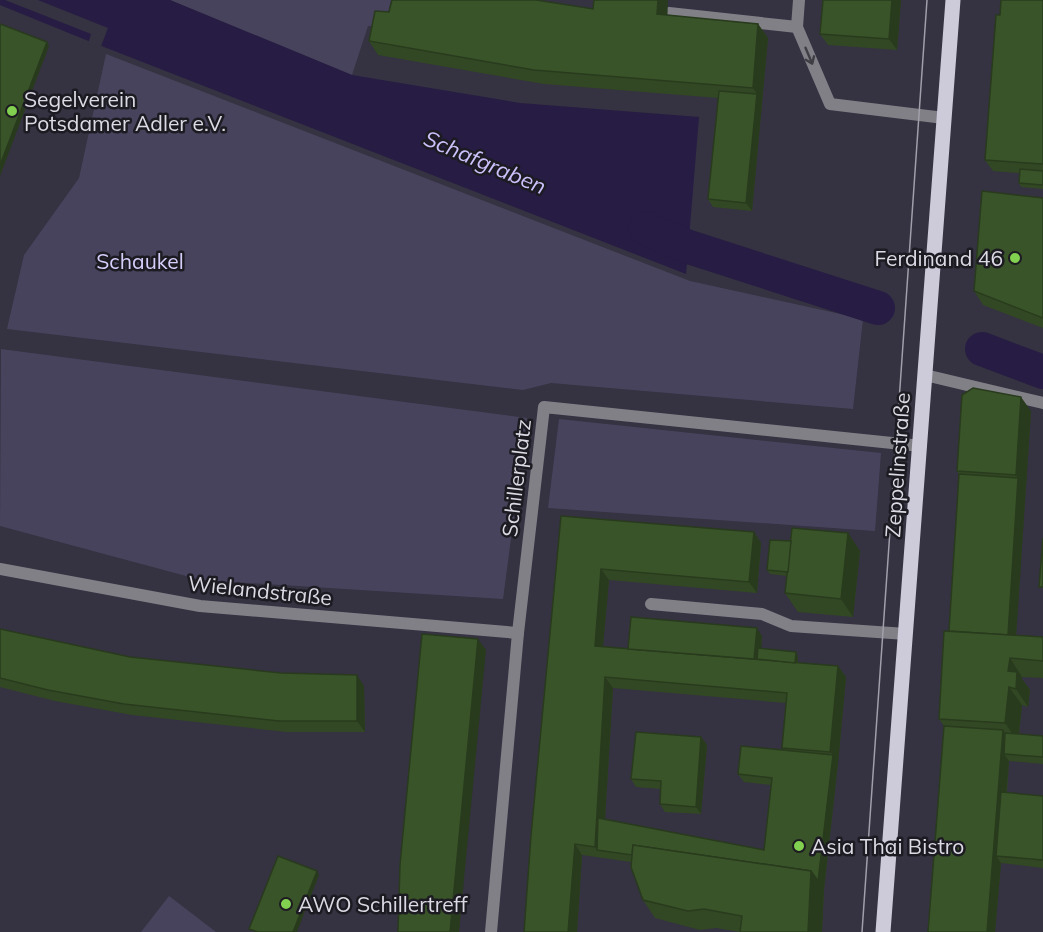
<svg xmlns="http://www.w3.org/2000/svg" width="1043" height="932" viewBox="0 0 1043 932" font-family="Mulish,sans-serif">
<rect width="100%" height="100%" fill="#353241"/>
<!-- green -->
<g fill="#48435d">
<polygon points="170,0 391,0 385,25 368,26 352,75"/>
<polygon points="106,54 690,281 863,319 853,409 551,383 523,390 7,329 24,255 79,178"/>
<polygon points="1,349 527,418 503,599 201,580 0,526"/>
<polygon points="559,419 881,453 875,531 548,508"/>
<polygon points="169,896 216,932 141,932"/>
</g>
<!-- water -->
<polygon fill="#271c43" points="0,0 170,0 352,75 520,103 699,117 686,274 81,38 0,5"/>
<!-- pier -->
<polygon fill="#353241" points="5,0 38,0 108,28 100,49 88,44 91,34"/>
<g fill="none" stroke-linecap="round" stroke-linejoin="round">
<!-- canal -->
<g stroke="#271c43" stroke-width="34">
<polyline points="645,228 689,247 878,308"/>
<polyline points="982,349 1043,372"/>
</g>
<!-- service -->
<g stroke="#818087" stroke-width="12">
<polyline points="799,0 797,27 830,104 944,118"/>
<polyline points="669,13 797,27"/>
<polyline points="925,375 1043,403"/>
<polyline points="651,604 762,614 791,626 906,634"/>
</g>
<!-- minor -->
<g stroke="#818087" stroke-width="12">
<polyline points="0,569 200,606 518,633"/>
<polyline points="491,932 518,633 544,407 921,446"/>
</g>
<!-- primary -->
<polyline stroke="#cdcada" stroke-width="15" points="883,932 953,0"/>
<!-- tram -->
<polyline stroke="#a19faa" stroke-width="1.5" points="862,932 927,0"/>
</g>
<!-- wall -->
<g fill="#324824" fill-rule="evenodd">
<polygon points="823,0 901,0 897,50 828,45 820,34"/>
<polygon points="1043,0 1043,189 1021,187 1019,183 1019,173 993,171 985,160 1000,15"/>
<polygon points="593,9 758,24 768,38 752,211 713,207 708,199 718,98 544,84 378,55 369,41 389,12"/>
<polygon points="1043,198 1043,328 983,305 974,291"/>
<polygon points="1031,411 1016,635 1043,637 1043,678 1022,677 1022,679 1030,690 1028,707 1022,705 1019,735 1043,736 1043,764 1009,761 1007,793 1043,796 1043,868 1001,863 995,932 928,932 944,726 939,719 949,631 959,474 957,471"/>
<path d="M 561,516 L 754,532 L 761,543 L 757,593 L 609,580 L 603,646 L 628,649 L 762,636 L 761,649 L 798,656 L 798,663 L 838,666 L 846,677 L 838,763 L 824,889 L 822,932 L 740,932 L 716,928 L 700,930 L 655,918 L 643,900 L 631,862 L 582,855 L 577,932 L 524,932 ZM 613,688 L 786,703 L 782,748 L 784,750 L 738,774 L 744,782 L 771,785 L 764,850 L 605,819 Z"/>
<polygon points="848,533 860,551 853,617 798,612 785,593 787,576 770,574 767,570 791,541"/>
<polygon points="0,629 130,657 364,686 365,732 287,732 132,715 55,701 0,687"/>
<polygon points="701,737 707,745 701,814 665,812 660,804 661,789 636,787 631,779"/>
</g>
<!-- shaded-wall -->
<g fill="#293b1d">
<polygon points="658,0 668,0 667,28 657,14"/>
<polygon points="892,0 901,0 897,50 889,39"/>
<polygon points="758,24 768,38 752,211 746,203 757,94 753,88"/>
<polygon points="47,42 49,46 0,176 0,165"/>
<polygon points="1021,397 1031,411 1015,653 1007,642 1018,478 1016,475"/>
<polygon points="754,532 761,543 757,593 749,582"/>
<polygon points="848,533 860,551 853,617 841,599"/>
<polygon points="601,569 609,580 602,657 595,646"/>
<polygon points="757,628 762,636 760,666 754,662"/>
<polygon points="478,639 486,650 459,932 450,932"/>
<polygon points="796,652 798,656 797,673 794,669"/>
<polygon points="1010,658 1022,677 1022,679 1030,690 1028,707 1016,689 1008,671"/>
<polygon points="838,666 846,677 838,763 824,889 818,881 833,755 830,752"/>
<polygon points="357,675 364,686 365,732 357,721"/>
<polygon points="605,677 613,688 603,851 597,850 595,847"/>
<polygon points="1009,687 1022,705 1018,742 1005,723"/>
<polygon points="1003,730 1011,741 1004,754 1009,761 1001,856 996,856 1001,863 995,932 987,932"/>
<polygon points="701,737 707,745 701,814 696,807"/>
<polygon points="575,844 582,855 577,932 568,932"/>
<polygon points="317,871 319,875 297,932 293,932"/>
<polygon points="811,871 824,889 822,932 808,932"/>
</g>
<!-- building -->
<g fill="#3a542a" stroke="#293b1d" stroke-width="1.5">
<polygon points="392,0 536,0 593,9 594,0 658,0 657,14 758,24 753,88 534,70 369,41 375,11 389,12"/>
<polygon points="823,0 892,0 889,39 820,34"/>
<polygon points="1001,0 1043,0 1043,164 985,160 996,15 1000,15"/>
<polygon points="0,24 47,42 0,165"/>
<polygon points="719,91 757,94 746,203 708,199"/>
<polygon points="1020,169 1043,171 1043,185 1019,183"/>
<polygon points="982,191 1043,198 1043,318 974,291"/>
<polygon points="973,388 1021,397 1016,475 957,471 962,395"/>
<polygon points="959,474 1018,478 1008,635 949,631"/>
<polygon points="561,516 754,532 749,582 601,569 595,646 838,666 830,752 782,748 787,693 605,677 595,847 575,844 568,932 524,932 531,836"/>
<polygon points="792,528 848,533 841,599 785,593"/>
<polygon points="1043,538 1043,587 1039,587"/>
<polygon points="770,540 791,541 788,572 767,570"/>
<polygon points="631,617 757,628 754,659 628,649"/>
<polygon points="0,629 130,657 281,673 357,675 357,721 279,721 124,704 48,690 0,678"/>
<polygon points="944,631 1043,637 1043,661 1010,658 1008,671 1017,672 1016,689 1009,687 1005,723 939,719"/>
<polygon points="422,634 478,639 450,932 398,932 400,865"/>
<polygon points="758,648 796,652 795,663 757,659"/>
<polygon points="944,726 1003,730 987,932 928,932"/>
<polygon points="636,732 701,737 696,807 660,804 661,781 631,779"/>
<polygon points="1005,733 1043,736 1043,757 1004,754"/>
<polygon points="741,746 833,755 818,881 811,871 633,845 632,855 597,850 598,818 764,850 772,778 738,774"/>
<polygon points="1001,792 1043,796 1043,860 996,856"/>
<polygon points="633,845 811,871 808,932 740,932 742,916 704,909 688,911 643,900 631,867"/>
<polygon points="278,856 317,871 293,932 258,932 249,929"/>
</g>
<!-- one-way arrows -->
<defs><path id="oneway-shaft" d="M-6 0H5M1.5-3L5.5 0L1.5 3" fill="none" stroke-width="1.6" stroke-linecap="round" stroke-linejoin="round" transform="scale(1.5)"/></defs>
<use stroke="#403e45" href="#oneway-shaft" transform="translate(809 56) rotate(67)"/>
<!-- markers -->
<g fill="#82d04f" stroke="#1d1b22" stroke-width="2">
<circle cx="12" cy="111" r="6"/>
<circle cx="1015" cy="258" r="6"/>
<circle cx="799" cy="846" r="6"/>
<circle cx="286" cy="904" r="6"/>
</g>
<g text-anchor="middle" dominant-baseline="central" stroke-width="5" stroke-linejoin="round" paint-order="stroke">
<!-- poi labels -->
<g font-size="21" fill="#dcdae4" stroke="#1d1b22" text-anchor="start">
<text x="24" y="99">Segelverein<tspan x="24" dy="24">Potsdamer Adler e.V.</tspan></text>
<text x="1003" y="258" text-anchor="end">Ferdinand 46</text>
<text x="811" y="846">Asia Thai Bistro</text>
<text x="298" y="904">AWO Schillertreff</text>
</g>
<!-- park labels -->
<g font-size="21" fill="#d6cefa" stroke="#1d1b22">
<text x="140" y="261">Schaukel</text>
</g>
<!-- street labels -->
<g font-size="21" fill="#dcdae4" stroke="#1d1b22">
<text transform="translate(897 465) rotate(-86)">Zeppelinstraße</text>
<text transform="translate(516 478) rotate(-83)">Schillerplatz</text>
<text transform="translate(260 590) rotate(6)">Wielandstraße</text>
</g>
<!-- water labels -->
<g font-size="22" font-style="italic" fill="#ccc0fb" stroke="#1d1b22">
<text transform="translate(485 162) rotate(23)">Schafgraben</text>
</g>
</g>
</svg>
